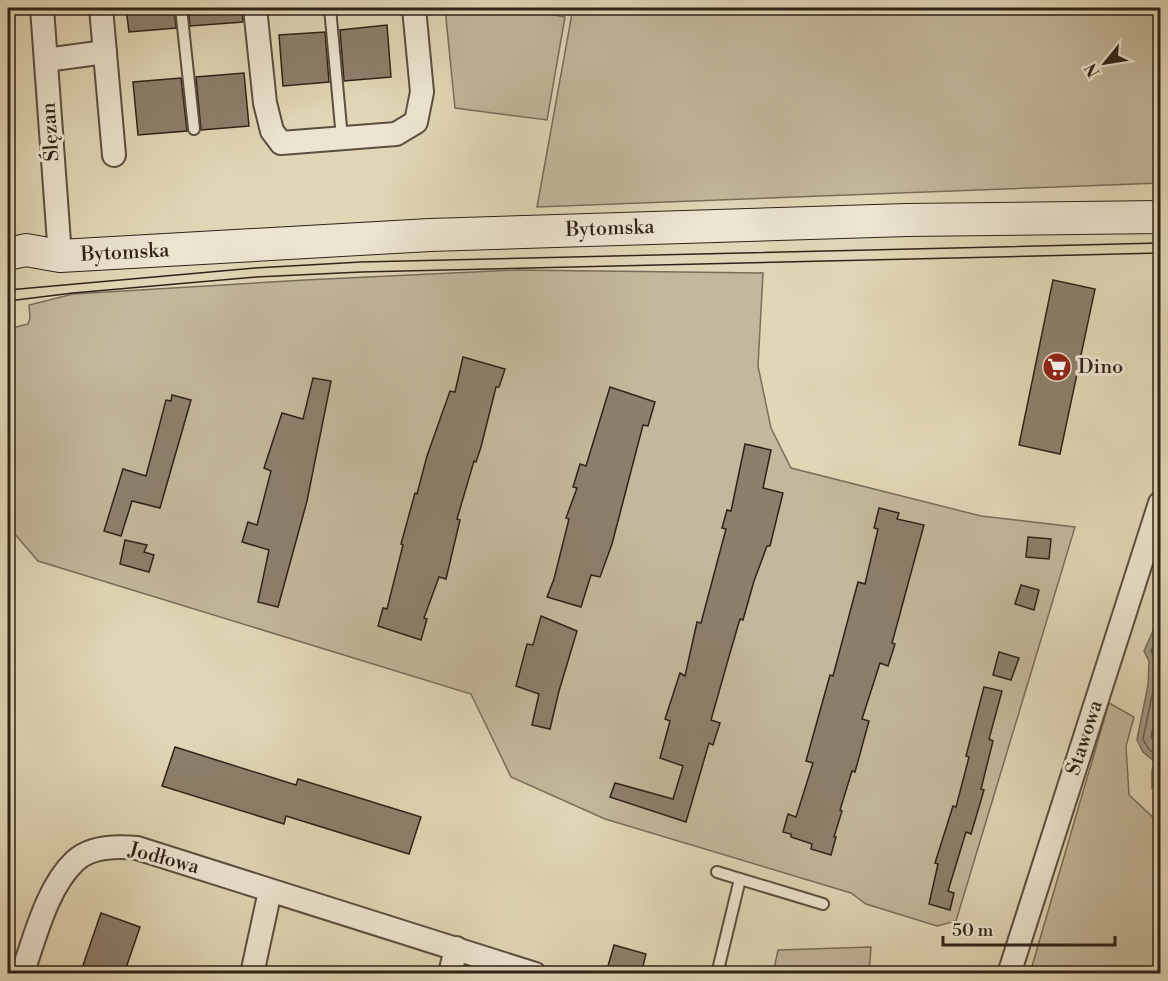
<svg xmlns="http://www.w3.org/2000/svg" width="1168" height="981" viewBox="0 0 1168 981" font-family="'Libre Bodoni',serif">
<rect width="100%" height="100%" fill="#e1d7b6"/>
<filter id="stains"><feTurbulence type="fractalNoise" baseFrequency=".00333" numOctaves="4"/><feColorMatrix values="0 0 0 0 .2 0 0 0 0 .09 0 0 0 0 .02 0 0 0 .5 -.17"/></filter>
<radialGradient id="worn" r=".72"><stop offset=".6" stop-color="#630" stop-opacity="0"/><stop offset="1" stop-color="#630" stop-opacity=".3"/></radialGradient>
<!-- green -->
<g fill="#c3b89b" stroke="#796d5a" stroke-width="1.5">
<polygon points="445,8 517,8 565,17 547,120 455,108"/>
<polygon points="573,8 1160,8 1160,183 537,207"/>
<polygon points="517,270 763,273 758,366 771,428 791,468 981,516 1075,527 956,921 937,926 866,904 851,893 605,819 511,777 471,694 38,561 8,526 8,329 28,324 30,318 29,305 73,294 305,280"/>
<polygon points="1109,703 1134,717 1126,746 1129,795 1156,820 1160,818 1160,973 1030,973"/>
<polygon points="871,947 869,973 773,973 778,950"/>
</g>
<!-- water -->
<polygon fill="#a49981" stroke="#756957" stroke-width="1.5" points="1160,615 1160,773 1152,787 1152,770 1155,762 1143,752 1137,740 1148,685 1149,661 1144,651"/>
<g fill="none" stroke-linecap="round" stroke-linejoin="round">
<!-- shore -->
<g stroke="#6a5e4d" stroke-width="1.5">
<polyline points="1160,631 1151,651 1155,660 1154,686 1143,739 1148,748 1159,759 1160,770"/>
<polyline points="1160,691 1151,737 1160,749"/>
</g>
</g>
<!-- building -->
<g fill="#8c806b" stroke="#2f2219" stroke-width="1.5">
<polygon points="126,8 174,8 176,28 129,32"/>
<polygon points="188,8 242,8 243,22 190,26"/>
<polygon points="387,25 391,77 344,81 340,30"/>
<polygon points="325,32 329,82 283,86 279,35"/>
<polygon points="244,73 249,126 201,130 196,77"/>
<polygon points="181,78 187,131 138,135 133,82"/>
<polygon points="1053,280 1095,289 1060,454 1019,445"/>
<polygon points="463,357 505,369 499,387 496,387 481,447 476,462 474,461 457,519 460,520 446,579 439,577 424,618 427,619 421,640 378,626 383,608 387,609 403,545 401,544 415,493 417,494 427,456 450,391 455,392"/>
<polygon points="313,378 331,381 307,501 278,607 258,602 269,550 242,542 248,522 257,525 271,471 264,468 282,413 303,419"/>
<polygon points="610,387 655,402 648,426 643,425 612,544 600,577 591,575 581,607 547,597 554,579 569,519 566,518 577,488 573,487 580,464 586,466"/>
<polygon points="172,395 191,400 160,508 132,501 121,536 104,531 123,469 146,476 166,400 171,401"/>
<polygon points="745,444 771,450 763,488 783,493 770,546 767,546 754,581 743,620 740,619 730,653 711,720 720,723 713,745 709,743 686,822 610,797 615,783 673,799 683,766 660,758 670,721 665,719 680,673 685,676 697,622 701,623 726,529 722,528 727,510 731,511"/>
<polygon points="879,508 899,513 897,519 924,525 892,643 895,644 888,666 880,663 862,719 869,721 855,772 852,771 840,810 842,811 834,837 836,837 831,855 811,849 812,844 791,837 791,834 783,832 788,814 796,817 813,763 806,761 830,675 833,676 858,582 865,584 878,529 874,528"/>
<polygon points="1028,537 1051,539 1049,559 1026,557"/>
<polygon points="125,540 147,545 144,552 154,555 149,572 120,564"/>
<polygon points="1021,585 1039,590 1034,610 1015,604"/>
<polygon points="541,616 577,631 559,691 550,729 532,725 539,694 516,686 527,644 533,645"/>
<polygon points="999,652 1019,658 1011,680 993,675"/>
<polygon points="984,687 1002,691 989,739 993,741 981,789 984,790 971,834 966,832 948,891 954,893 950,910 929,904 938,864 935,863 953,806 956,807 969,757 966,756"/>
<polygon points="175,747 296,785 298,779 421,817 409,854 286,816 284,824 162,786"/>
<polygon points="101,913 140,927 124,974 80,974"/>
<polygon points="614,945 646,954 641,974 608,966"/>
</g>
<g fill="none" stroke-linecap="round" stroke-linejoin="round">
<!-- lane casing -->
<g stroke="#5c4f40" stroke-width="14">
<g id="lane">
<polyline points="181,8 194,129"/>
<polyline points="330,8 342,138"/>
<polyline points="717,872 823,904"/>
<polyline points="717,974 740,879"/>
</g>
</g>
<!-- street casing -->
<g stroke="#5c4f40" stroke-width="26">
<g id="street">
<polyline points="42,8 60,256"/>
<polyline points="101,8 114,155"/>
<polyline points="255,8 265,103 272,131 281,143 396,134 416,122 422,92 414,8"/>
<polyline points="46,60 105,52"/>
<path d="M 22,974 C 35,938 47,887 75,861 C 91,846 117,846 137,848 L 535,974"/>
<polyline points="252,974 270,891"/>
<polyline points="450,974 456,948"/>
<polyline points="1009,974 1160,503"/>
</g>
</g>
<!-- secondary casing -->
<g stroke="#2f2219" stroke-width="34">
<polyline id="secondary" points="8,254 26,250 60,256 430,235 907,220 1160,217"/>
</g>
<!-- lane -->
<use href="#lane" stroke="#ece5d0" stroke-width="10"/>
<!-- street -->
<use href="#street" stroke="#ece5d0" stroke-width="22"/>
<!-- secondary -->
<use href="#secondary" stroke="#ece5d0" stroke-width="32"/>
<!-- tram -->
<g stroke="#2f2219" stroke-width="1.5">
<polyline points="8,290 255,268 361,262 1160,243"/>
<polyline points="8,301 73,293 256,277 361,272 1160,253"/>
</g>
</g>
<!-- icons -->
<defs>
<g id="supermarket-disc" transform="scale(1.5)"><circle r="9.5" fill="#8f2418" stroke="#ece5d0"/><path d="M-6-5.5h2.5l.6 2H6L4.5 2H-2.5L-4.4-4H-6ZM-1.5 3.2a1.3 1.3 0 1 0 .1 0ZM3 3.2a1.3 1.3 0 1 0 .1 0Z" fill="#fff"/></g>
</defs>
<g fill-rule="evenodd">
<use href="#supermarket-disc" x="1057" y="367"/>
</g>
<g text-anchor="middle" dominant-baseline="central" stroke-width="6" stroke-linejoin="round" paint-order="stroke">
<!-- street labels -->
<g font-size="20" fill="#2f2219" stroke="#ece5d0">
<text transform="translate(51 132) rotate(-94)">Ślęzan</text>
<text transform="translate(610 229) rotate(-2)">Bytomska</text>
<text transform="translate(125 253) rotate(-3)">Bytomska</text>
<text transform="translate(1085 738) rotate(-72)">Stawowa</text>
<text transform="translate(164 859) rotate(15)">Jodłowa</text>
</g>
<!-- poi labels -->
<g font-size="20" fill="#2f2219" stroke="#ece5d0" text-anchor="start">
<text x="1078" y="367">Dino</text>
</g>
</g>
<!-- margin -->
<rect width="1168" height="981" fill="none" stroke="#e1d7b6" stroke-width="30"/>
<rect x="9" y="9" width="1150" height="963" fill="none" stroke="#2f2219" stroke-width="3"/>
<rect x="15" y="15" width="1138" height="951" fill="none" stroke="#2f2219" stroke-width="1.5"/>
<!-- north arrow -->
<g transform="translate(1105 63) rotate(240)" stroke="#ece5d0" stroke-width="4.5" paint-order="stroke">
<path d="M0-4.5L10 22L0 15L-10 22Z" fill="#2f2219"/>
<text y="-9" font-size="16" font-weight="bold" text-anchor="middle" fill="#2f2219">N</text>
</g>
<!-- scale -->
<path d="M943 936v9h172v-9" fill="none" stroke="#2f2219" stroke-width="3"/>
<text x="952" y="936" font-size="18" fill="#2f2219" stroke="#ece5d0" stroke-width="4.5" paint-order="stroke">50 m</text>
<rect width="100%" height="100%" filter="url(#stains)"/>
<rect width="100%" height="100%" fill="url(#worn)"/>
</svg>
